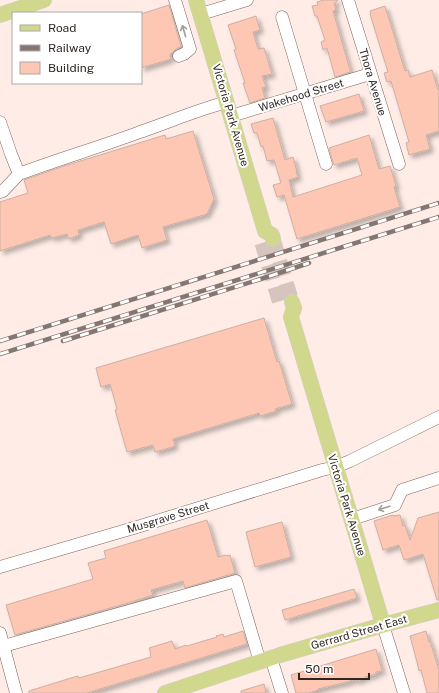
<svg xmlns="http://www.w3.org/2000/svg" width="439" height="693" viewBox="0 0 439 693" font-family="'Public Sans',sans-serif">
<defs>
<filter id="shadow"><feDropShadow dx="3.5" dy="3.5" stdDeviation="2" flood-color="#0004"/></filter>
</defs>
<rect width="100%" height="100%" fill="#ffece6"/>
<!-- building -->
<g fill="#fec7b3" stroke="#ccafa4" filter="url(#shadow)">
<polygon points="324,0 338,0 334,4 336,10 333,11 350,70 350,72 335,77 327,48 323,50 321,42 325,40 317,16 315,16 312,6 318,5 317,2"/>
<polygon points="169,5 181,46 176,49 172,53 170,54 171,59 141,68 141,14"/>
<polygon points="385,6 405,71 408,70 410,77 432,70 438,90 439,90 439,131 426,135 430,149 409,155 406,143 409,142 391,81 387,82 384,73 388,72 370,14 371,14 370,11"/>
<polygon points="256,16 260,30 253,32 258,49 264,48 272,74 262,76 266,87 262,88 265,98 250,103 243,83 245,83 234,50 236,49 228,25"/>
<polygon points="359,94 364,111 326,122 320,106"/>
<polygon points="273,118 285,160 293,157 297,172 296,172 298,177 289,180 293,197 362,175 357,158 334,165 329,148 369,135 379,169 390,166 396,186 394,187 400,207 297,239 284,195 277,197 273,185 281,183 274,160 267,161 263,146 261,147 257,133 254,133 251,124"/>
<polygon points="193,131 214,199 207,214 163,227 167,240 142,248 138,235 111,244 104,222 78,230 79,235 69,239 67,234 52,238 50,235 0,251 0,202 28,193 24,180 64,166 165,135 166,139"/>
<polygon points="264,318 277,362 279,361 292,404 275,409 276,411 260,416 259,413 173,439 175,446 166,449 155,452 153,445 127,452 115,410 117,409 110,384 101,387 96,368"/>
<polygon points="439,512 439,600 437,600 423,554 404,560 399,545 383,550 374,521 393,515 393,516 400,515 403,526 405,525 410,540 418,518"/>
<polygon points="207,520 218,557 226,555 226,556 230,555 235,573 185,588 183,581 151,590 153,595 128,603 15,635 6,605 93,579 88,563 106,558 104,551"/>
<polygon points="282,522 291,557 255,567 246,532"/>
<polygon points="354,589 357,598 285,620 282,610"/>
<polygon points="243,631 247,644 87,693 29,693 29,691 74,677 78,676 79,678 151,657 150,655 151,654 149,648 172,641 175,649 186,645 187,646 217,637 216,636 223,634 224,637"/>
<polygon points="426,631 429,642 430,641 439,670 439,693 427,693 421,670 419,671 417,662 410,636"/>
<polygon points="376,649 382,671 376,672 376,674 365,677 365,678 356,681 356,679 347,682 318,689 318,690 309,693 296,693 291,675"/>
<polygon points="264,684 266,693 241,693 241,691"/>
</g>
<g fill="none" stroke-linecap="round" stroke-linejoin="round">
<!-- major-tunnel -->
<g stroke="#d6c4bf" stroke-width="15" stroke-dasharray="15 8" stroke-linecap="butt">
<polyline points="273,239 292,302"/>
<polyline points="262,243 281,307"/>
</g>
<!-- minor casing -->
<g stroke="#7f655c" stroke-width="13">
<g id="minor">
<polyline points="175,0 190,49 184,54 179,56"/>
<polyline points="348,0 399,164"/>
<polyline points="201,14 247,0"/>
<polyline points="282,17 326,164"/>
<polyline points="231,116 370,74"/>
<path d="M 0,122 L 11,154 L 19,174 C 59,159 100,147 140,132 C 169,122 197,110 227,102"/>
<polyline points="0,192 3,191 19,174"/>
<polyline points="352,519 395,505 402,490 439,478"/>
<polyline points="0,567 137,527 322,470 336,467 350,461 439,417"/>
<polyline points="383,625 404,693"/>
<polyline points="0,633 16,693"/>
<polyline points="0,647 236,581 260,662"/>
<polyline points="271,658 282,693"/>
</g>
</g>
<!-- major casing -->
<g stroke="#d1cfce" stroke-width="16">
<g id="major">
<polyline points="196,0 265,231 272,235 273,239"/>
<polyline points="0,15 44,0"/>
<polyline points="292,302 294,308 291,317 381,618 383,625"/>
<polyline points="165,693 280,655 383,625 439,610"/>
</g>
</g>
<!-- minor -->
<use href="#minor" stroke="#fff" stroke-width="12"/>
<!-- major -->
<use href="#major" stroke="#d1d88d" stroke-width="15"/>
<!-- rail casing -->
<g stroke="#847671" stroke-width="4.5">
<g id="rail">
<polyline points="0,341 439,203"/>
<polyline points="63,341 264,278 309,263"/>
<polyline points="0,354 439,217"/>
</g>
</g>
<!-- rail -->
<use href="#rail" stroke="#fff" stroke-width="3" stroke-dasharray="9" stroke-linecap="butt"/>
</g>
<!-- one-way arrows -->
<defs><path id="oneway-shaft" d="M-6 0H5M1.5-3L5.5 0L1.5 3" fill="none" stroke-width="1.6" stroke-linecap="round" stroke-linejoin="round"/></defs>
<g stroke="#a29d9b">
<use href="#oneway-shaft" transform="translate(184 31) rotate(-106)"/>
<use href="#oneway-shaft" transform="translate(384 508) rotate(162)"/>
</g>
<g text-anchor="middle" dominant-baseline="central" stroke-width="4" stroke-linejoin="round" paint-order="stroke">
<!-- street labels -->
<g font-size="11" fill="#302521" stroke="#fff">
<text transform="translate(373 82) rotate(73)">Thora Avenue</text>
<text transform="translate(301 95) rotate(-17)">Wakehood Street</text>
<text transform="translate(231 115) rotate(74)">Victoria Park Avenue</text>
<text transform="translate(347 505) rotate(73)">Victoria Park Avenue</text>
<text transform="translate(168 517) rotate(-17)">Musgrave Street</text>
<text transform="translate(359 632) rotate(-16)">Gerrard Street East</text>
</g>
</g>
<!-- legend -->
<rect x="12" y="12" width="130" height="72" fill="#ffffff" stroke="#aca8a6"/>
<rect x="20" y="25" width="20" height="6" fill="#d1d88d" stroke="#aca8a6"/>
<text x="48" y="32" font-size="12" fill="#302521">Road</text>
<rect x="20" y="45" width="20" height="6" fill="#847671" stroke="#aca8a6"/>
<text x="48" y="52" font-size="12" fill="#302521">Railway</text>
<rect x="20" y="62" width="20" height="12" fill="#fec7b3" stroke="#aca8a6"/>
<text x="48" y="72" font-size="12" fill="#302521">Building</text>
<!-- scale -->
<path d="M299 673v6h70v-6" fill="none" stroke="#302521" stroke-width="2"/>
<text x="305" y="673" font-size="12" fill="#302521" stroke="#ffffff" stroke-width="3" paint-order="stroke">50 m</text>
</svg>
